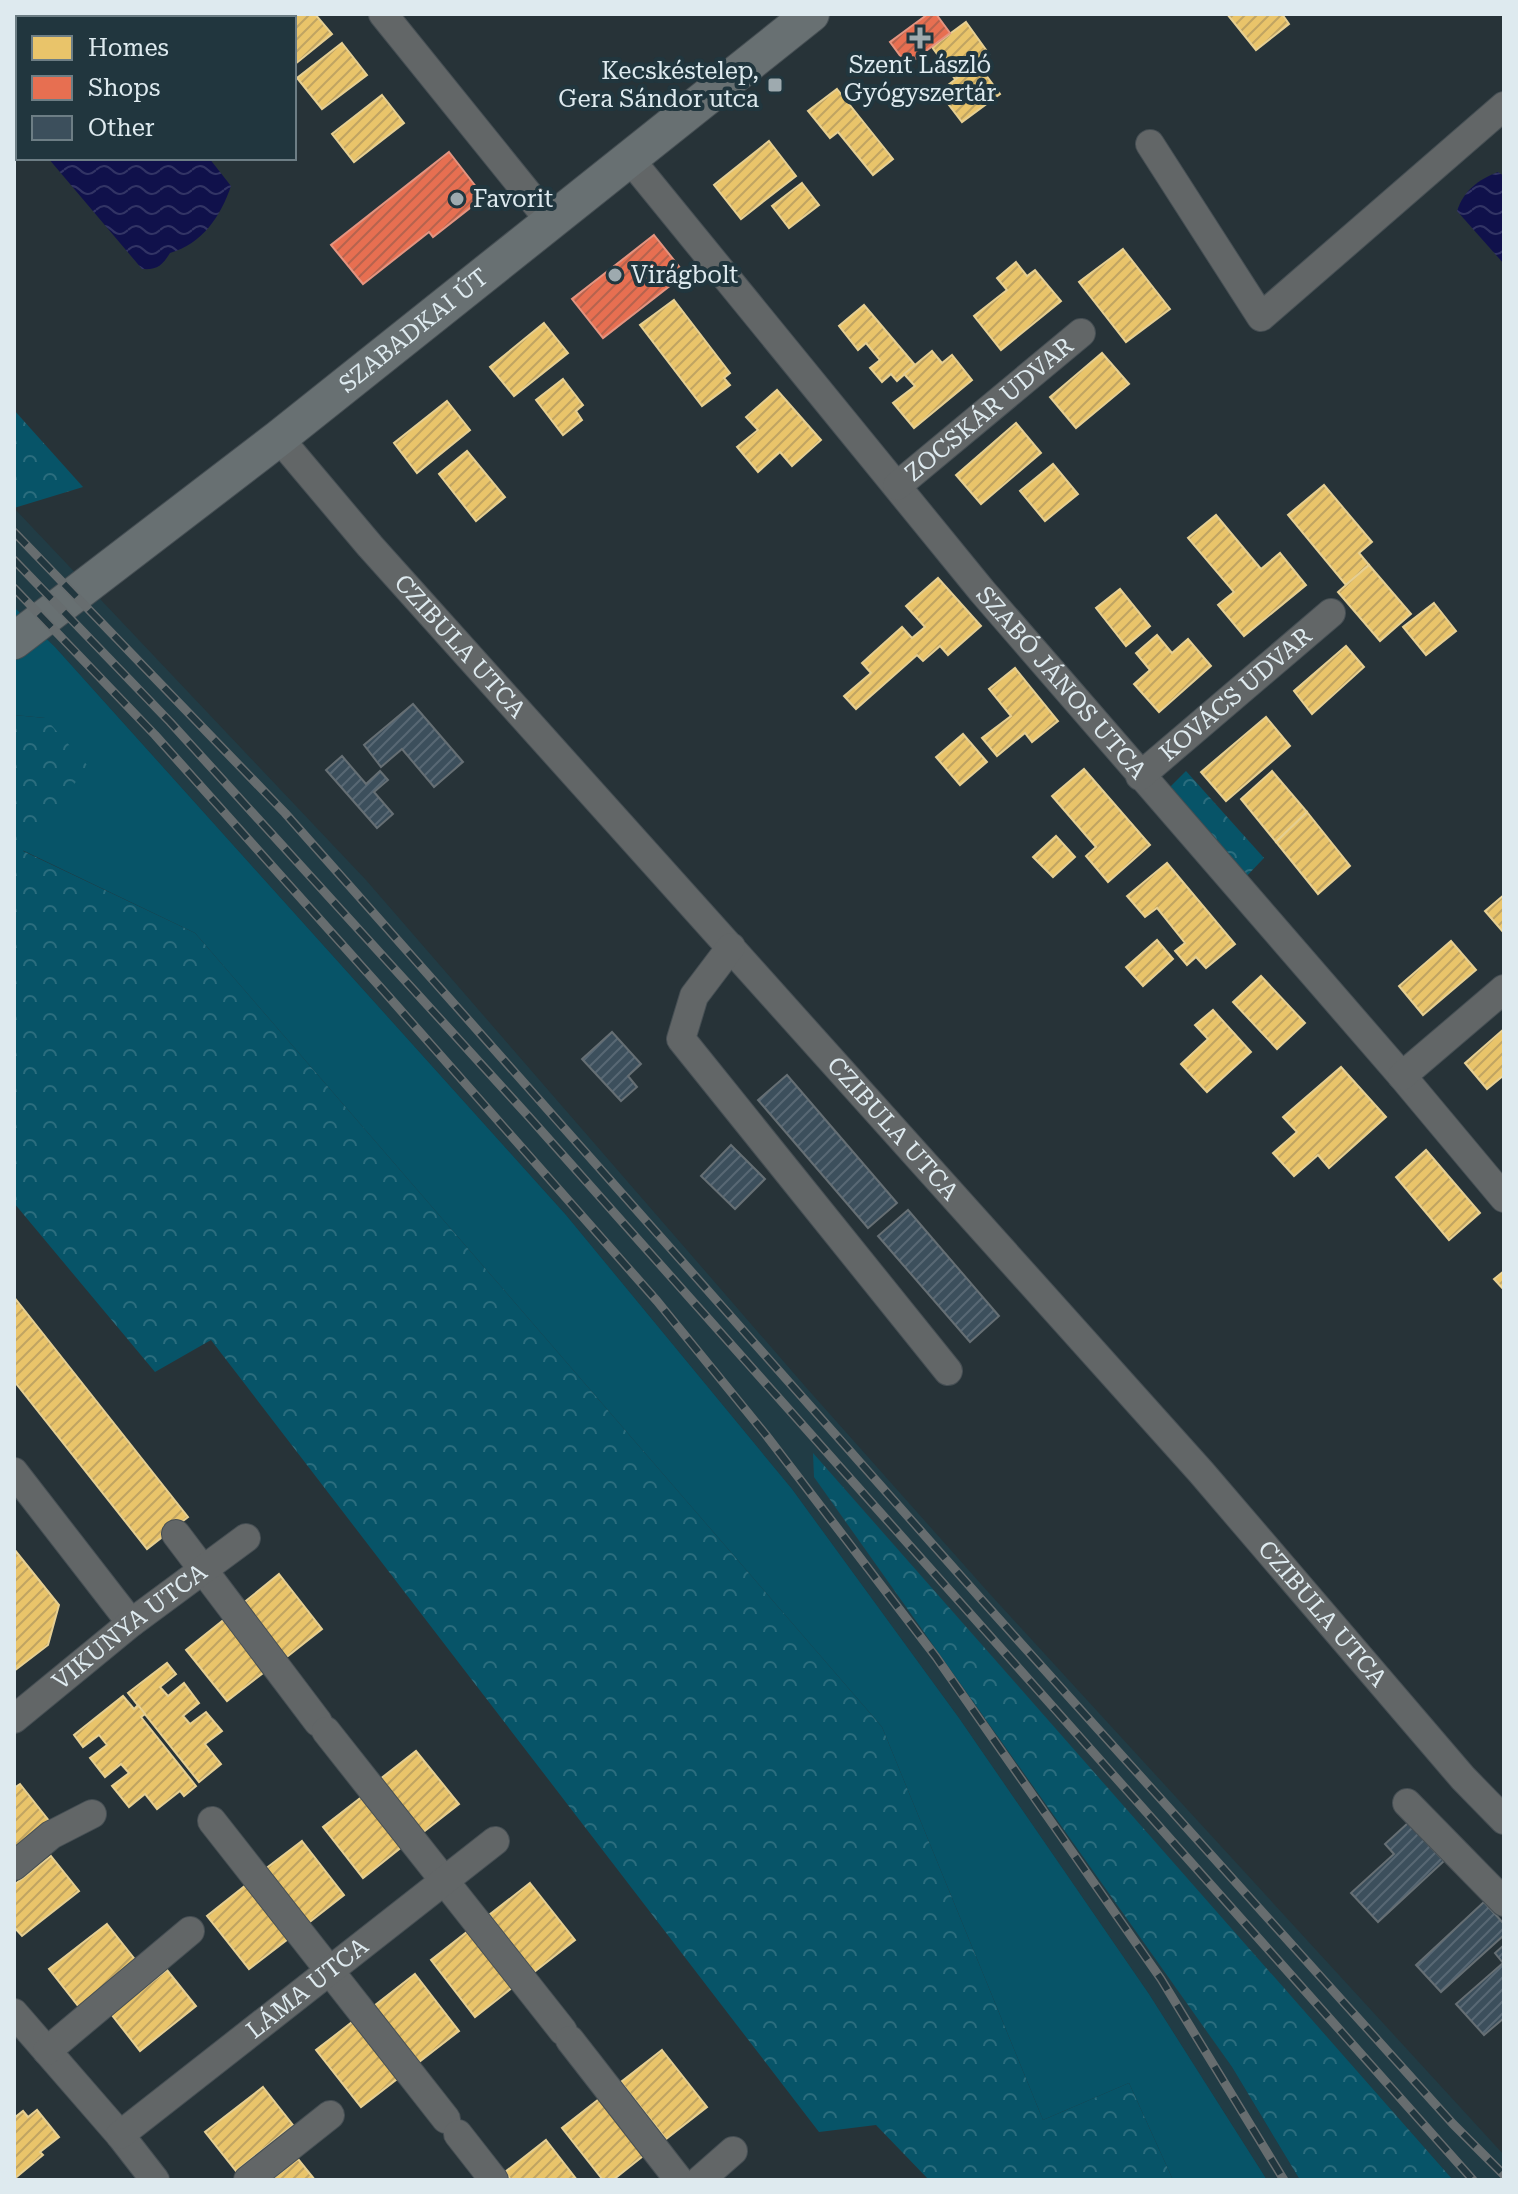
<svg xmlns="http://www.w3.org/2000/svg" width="1518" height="2194" viewBox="0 0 1518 2194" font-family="'Roboto Serif',serif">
<defs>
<pattern id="forest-crowns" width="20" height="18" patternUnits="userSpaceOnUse" patternTransform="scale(2)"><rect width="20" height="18" fill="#075468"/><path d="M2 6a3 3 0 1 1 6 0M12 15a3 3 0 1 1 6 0" fill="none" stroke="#2b6d7e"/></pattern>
<pattern id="water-waves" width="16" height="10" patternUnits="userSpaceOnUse" patternTransform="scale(2)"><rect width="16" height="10" fill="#10114b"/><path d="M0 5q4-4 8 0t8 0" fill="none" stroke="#323465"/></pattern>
<pattern id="homes-hatch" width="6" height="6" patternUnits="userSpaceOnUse" patternTransform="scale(2)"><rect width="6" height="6" fill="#e9c46a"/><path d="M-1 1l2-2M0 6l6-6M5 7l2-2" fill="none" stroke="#c0a462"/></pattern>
<pattern id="shops-hatch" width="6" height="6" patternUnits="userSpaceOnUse" patternTransform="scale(2)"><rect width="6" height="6" fill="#e76f51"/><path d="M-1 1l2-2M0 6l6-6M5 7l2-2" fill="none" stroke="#b6634e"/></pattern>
<pattern id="building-hatch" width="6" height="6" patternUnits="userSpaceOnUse" patternTransform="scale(2)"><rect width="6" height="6" fill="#3c4f5c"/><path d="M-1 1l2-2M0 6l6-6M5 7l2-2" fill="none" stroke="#586874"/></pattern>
</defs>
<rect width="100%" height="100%" fill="#273338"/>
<!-- built -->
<polygon fill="#213c45" points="14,508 366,880 804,1385 989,1593 1504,2155 1504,2180 1453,2180 813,1454 1232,2067 1300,2180 1267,2180 1149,1994 959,1718 792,1489 566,1215 55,647 14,607"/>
<!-- grass -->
<polygon fill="#075468" points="14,607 55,647 566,1215 792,1489 959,1718 1149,1994 1267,2180 1173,2180 1129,2083 1043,2120 882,1727 195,933 22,850 45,718 14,715"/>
<!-- forest -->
<g fill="url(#forest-crowns)">
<polygon points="14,410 83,487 14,508"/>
<polygon points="14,715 45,718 88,766 23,851 195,933 882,1727 1043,2120 1129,2083 1173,2180 929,2180 876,2125 819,2132 211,1340 155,1372 14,1203"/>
<polygon points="1186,771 1264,858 1242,881 1167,790"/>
<polygon points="813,1453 1453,2180 1300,2180 1232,2067 814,1477"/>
</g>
<!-- water -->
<g fill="url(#water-waves)">
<polygon points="14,14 90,14 88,18 18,18 18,79 14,81"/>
<path d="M 48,158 L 209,158 L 231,186 C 221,216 202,244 170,253 C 162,266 157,270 142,269 Z"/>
<path d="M 1498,172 L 1504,176 L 1504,264 L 1457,211 C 1464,190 1478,180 1498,172 Z"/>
</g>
<!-- homes -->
<g fill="url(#homes-hatch)" stroke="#e6cf92" stroke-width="2">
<polygon points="283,14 315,14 332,34 294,65 294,18 279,18"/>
<polygon points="1227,14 1282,14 1289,24 1256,50"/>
<polygon points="966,22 989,54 955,79 932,47"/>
<polygon points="342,43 367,75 322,109 297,78"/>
<polygon points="977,63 1000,94 962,122 939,92"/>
<polygon points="837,89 893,159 873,175 838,132 830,138 808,111"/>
<polygon points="382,95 404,123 354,162 332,134"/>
<polygon points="769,141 796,176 741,219 714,185"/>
<polygon points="802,183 819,205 789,228 772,206"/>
<polygon points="1123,249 1170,309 1126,342 1079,282"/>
<polygon points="1016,262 1027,276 1035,270 1061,301 1001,350 974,316 1007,290 997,278"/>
<polygon points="674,300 730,373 724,378 730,385 702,406 640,325"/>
<polygon points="864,305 915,365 897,381 891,374 882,382 870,368 880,360 866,343 858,350 839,326"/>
<polygon points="544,323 568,353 514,396 490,367"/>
<polygon points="932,351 942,363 952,355 972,380 914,428 893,403 915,386 904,374"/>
<polygon points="1102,353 1129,384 1076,428 1050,397"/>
<polygon points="563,379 583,405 576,411 582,420 563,435 536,400"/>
<polygon points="777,390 821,440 792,466 780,452 758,472 737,447 758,430 746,417"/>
<polygon points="447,401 470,430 417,473 394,443"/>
<polygon points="1016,423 1041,453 981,504 956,475"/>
<polygon points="467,451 505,497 476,521 439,474"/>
<polygon points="1053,464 1078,494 1045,521 1020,491"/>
<polygon points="1324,485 1372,542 1359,553 1369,565 1346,585 1288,515"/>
<polygon points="1216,515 1261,569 1280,553 1306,585 1244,636 1218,605 1234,592 1188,538"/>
<polygon points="1369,565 1411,614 1380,641 1338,592"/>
<polygon points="938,578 981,626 948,655 940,646 923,661 917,655 856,709 844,696 871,673 862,663 902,627 912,638 925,627 906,606"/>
<polygon points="1120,589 1150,626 1126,646 1096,608"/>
<polygon points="1434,603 1456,631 1426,655 1403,627"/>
<polygon points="1157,635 1172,653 1188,639 1211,666 1159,712 1134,684 1150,670 1136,653"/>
<polygon points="1346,646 1364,667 1312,714 1294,691"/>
<polygon points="1015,668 1058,721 1032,742 1025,733 997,756 982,738 1011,716 989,689"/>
<polygon points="1266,717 1290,746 1226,801 1201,772"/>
<polygon points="963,734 987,762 960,785 936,757"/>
<polygon points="1084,769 1150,845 1108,882 1086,856 1096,847 1052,796"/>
<polygon points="1272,771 1307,812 1276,842 1241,799"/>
<polygon points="1307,812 1350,866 1318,894 1276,842"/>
<polygon points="1056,836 1075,857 1053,877 1033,857"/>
<polygon points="1167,863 1235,944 1206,968 1196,957 1187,965 1175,951 1185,943 1157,908 1145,917 1127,896"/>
<polygon points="1504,895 1504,933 1485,911"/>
<polygon points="1157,940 1173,959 1143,986 1126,967"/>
<polygon points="1451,941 1476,970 1423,1015 1399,986"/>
<polygon points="1261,976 1305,1023 1277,1049 1233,1002"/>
<polygon points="1213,1010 1251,1052 1207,1092 1181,1064 1208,1039 1195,1025"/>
<polygon points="1504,1029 1504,1075 1487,1089 1465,1063"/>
<polygon points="1341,1067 1386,1117 1329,1168 1318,1155 1294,1176 1273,1153 1297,1132 1283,1117"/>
<polygon points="1426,1150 1480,1213 1449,1240 1396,1177"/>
<polygon points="1504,1271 1504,1290 1494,1279"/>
<polygon points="14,1297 188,1517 147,1549 14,1381"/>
<polygon points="14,1549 59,1605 48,1645 14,1671"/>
<polygon points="279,1574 322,1629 284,1659 241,1605"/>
<polygon points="226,1618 267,1670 227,1701 186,1650"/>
<polygon points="167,1663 176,1674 160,1687 168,1696 184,1683 199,1703 183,1716 190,1724 206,1712 222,1731 205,1744 221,1764 199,1782 128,1693"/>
<polygon points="123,1696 134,1709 138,1705 145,1714 141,1717 196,1786 184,1796 180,1791 157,1809 145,1794 129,1807 112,1786 129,1773 121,1764 105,1777 90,1758 107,1745 99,1735 83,1747 74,1735"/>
<polygon points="416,1751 459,1804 422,1833 379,1780"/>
<polygon points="20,1784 50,1822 14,1850 14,1788"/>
<polygon points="363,1796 403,1846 363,1878 323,1827"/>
<polygon points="302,1841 344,1895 307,1924 264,1870"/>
<polygon points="51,1856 79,1891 22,1936 14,1927 14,1885"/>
<polygon points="530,1883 575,1940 534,1972 489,1915"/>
<polygon points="246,1885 288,1939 249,1969 207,1916"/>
<polygon points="107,1924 137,1962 79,2007 49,1969"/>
<polygon points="472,1928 517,1984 475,2017 431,1960"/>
<polygon points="167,1970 196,2006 140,2051 111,2014"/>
<polygon points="415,1974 459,2031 419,2062 374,2006"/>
<polygon points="356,2019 401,2076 361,2107 316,2050"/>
<polygon points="662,2050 707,2107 666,2139 621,2082"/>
<polygon points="263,2087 293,2125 236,2171 205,2132"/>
<polygon points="603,2096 648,2152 613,2180 603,2180 562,2128"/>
<polygon points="37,2110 59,2137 40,2152 43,2155 14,2179 14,2118 23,2111 28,2117"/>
<polygon points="546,2140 577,2180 511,2180 505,2172"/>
<polygon points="298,2159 315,2180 271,2180"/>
</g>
<!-- shops -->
<g fill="url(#shops-hatch)" stroke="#e49480" stroke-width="2">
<polygon points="928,14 936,14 950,33 907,65 890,42"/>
<polygon points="449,152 484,197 433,237 429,232 363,284 331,245"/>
<polygon points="654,235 685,274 603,338 572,299"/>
</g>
<!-- building -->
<g fill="url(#building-hatch)" stroke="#666f74" stroke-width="2">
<polygon points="413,704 463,762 434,787 402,749 381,767 364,745"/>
<polygon points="342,756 366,784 380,771 388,780 374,792 393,814 377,828 326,770"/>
<polygon points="612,1032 641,1064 628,1076 637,1087 621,1101 582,1059"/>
<polygon points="787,1075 897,1203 868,1228 758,1100"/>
<polygon points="731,1145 765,1179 735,1209 701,1176"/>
<polygon points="908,1210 999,1316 970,1342 878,1236"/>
<polygon points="1408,1823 1444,1861 1378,1922 1351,1893 1394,1854 1385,1844"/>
<polygon points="1484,1902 1504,1924 1504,1935 1441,1992 1416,1965"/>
<polygon points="1504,1945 1504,2018 1484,2035 1456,2004 1503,1963 1495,1953"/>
</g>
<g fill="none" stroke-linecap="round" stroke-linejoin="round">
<!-- minor casing -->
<g stroke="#464f54" stroke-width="30">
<g id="minor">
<polyline points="383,14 550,221"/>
<polyline points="1150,144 1261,317 1504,106"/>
<path id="s1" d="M 629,158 L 982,591 L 1402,1076 L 1504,1198"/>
<path id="s2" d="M 279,438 L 370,546 L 1201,1472 L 1463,1778 L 1504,1820"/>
<path id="s3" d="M 897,486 L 1081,333"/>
<path id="s4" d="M 1140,776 L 1331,613"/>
<polyline points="731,947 694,996 681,1039 948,1371"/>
<polyline points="1402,1076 1504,989"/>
<polyline points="14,1472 131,1623"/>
<polyline points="176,1534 318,1722"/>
<path id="s5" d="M 14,1719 L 131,1623 L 246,1538"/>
<polyline points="326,1731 563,2031"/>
<polyline points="1407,1803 1504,1902"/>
<polyline points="212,1821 446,2119"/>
<polyline points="14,1866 51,1835 92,1814"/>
<polyline points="14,2013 120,2135 155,2180"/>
<polyline points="570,2040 679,2180"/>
<polyline points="47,2051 190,1931"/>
<polyline points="458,2134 494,2180"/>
<path id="s6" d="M 120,2135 L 495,1841"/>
<polyline points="248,2180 330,2115"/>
<polyline points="700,2180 733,2151"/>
</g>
</g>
<!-- major casing -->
<g stroke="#464f54" stroke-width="38">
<g id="major">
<path id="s7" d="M 14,641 L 279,438 L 811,14"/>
</g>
</g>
<!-- minor -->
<use href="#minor" stroke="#626667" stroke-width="28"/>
<!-- major -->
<use href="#major" stroke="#687072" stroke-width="36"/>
<!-- rail casing -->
<g stroke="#676d6f" stroke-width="9">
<g id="rail">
<polyline points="14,532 285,813 981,1599 1453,2124 1504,2175"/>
<polyline points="14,560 170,722 530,1118 1473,2180"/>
<polyline points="14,588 155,735 389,997 657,1301 766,1435 936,1657 1161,1979 1284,2180"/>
</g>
</g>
<!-- rail -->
<use href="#rail" stroke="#21363e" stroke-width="6" stroke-dasharray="18" stroke-linecap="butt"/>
</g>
<!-- markers -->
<g fill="#9eaaaf" stroke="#21363e" stroke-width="3">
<path d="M916 26h8v8h8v8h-8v8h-8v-8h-8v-8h8z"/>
<rect x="767" y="77" width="16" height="16" rx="4"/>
<circle cx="457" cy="199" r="8"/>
<circle cx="615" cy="275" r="8"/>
</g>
<g text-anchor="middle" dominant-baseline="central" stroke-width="8" stroke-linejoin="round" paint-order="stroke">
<!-- poi labels -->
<g font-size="24" fill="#deeaef" stroke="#21363e" text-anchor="start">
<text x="920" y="65" text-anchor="middle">Szent László<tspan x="920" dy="28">Gyógyszertár</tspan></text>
<text x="759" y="71" text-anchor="end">Kecskéstelep,<tspan x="759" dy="28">Gera Sándor utca</tspan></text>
<text x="473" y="199">Favorit</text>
<text x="631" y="275">Virágbolt</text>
</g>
<!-- street labels -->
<g font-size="24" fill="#deeaef" stroke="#21363e">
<text stroke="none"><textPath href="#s7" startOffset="506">SZABADKAI ÚT</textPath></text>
<text stroke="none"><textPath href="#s3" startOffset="120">ZOCSKÁR UDVAR</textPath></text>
<text stroke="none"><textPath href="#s2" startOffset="276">CZIBULA UTCA</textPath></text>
<text stroke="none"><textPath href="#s1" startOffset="680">SZABÓ JÁNOS UTCA</textPath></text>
<text stroke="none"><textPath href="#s4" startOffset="126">KOVÁCS UDVAR</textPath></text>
<text stroke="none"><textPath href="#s2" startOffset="924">CZIBULA UTCA</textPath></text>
<text stroke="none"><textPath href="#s2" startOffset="1572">CZIBULA UTCA</textPath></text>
<text stroke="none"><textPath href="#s5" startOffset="148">VIKUNYA UTCA</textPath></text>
<text stroke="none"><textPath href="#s6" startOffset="238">LÁMA UTCA</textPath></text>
</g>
</g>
<!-- border -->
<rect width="1518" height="2194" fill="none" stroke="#deeaef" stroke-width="32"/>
<!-- legend -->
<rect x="16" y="16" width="280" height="144" fill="#21363e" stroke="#6d7e85" stroke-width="2"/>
<rect x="32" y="36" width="40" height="24" fill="#e9c46a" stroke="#6d7e85" stroke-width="2"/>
<text x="88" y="56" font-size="24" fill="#deeaef">Homes</text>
<rect x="32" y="76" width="40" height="24" fill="#e76f51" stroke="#6d7e85" stroke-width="2"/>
<text x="88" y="96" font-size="24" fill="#deeaef">Shops</text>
<rect x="32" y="116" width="40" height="24" fill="#3c4f5c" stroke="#6d7e85" stroke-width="2"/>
<text x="88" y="136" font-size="24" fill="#deeaef">Other</text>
</svg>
